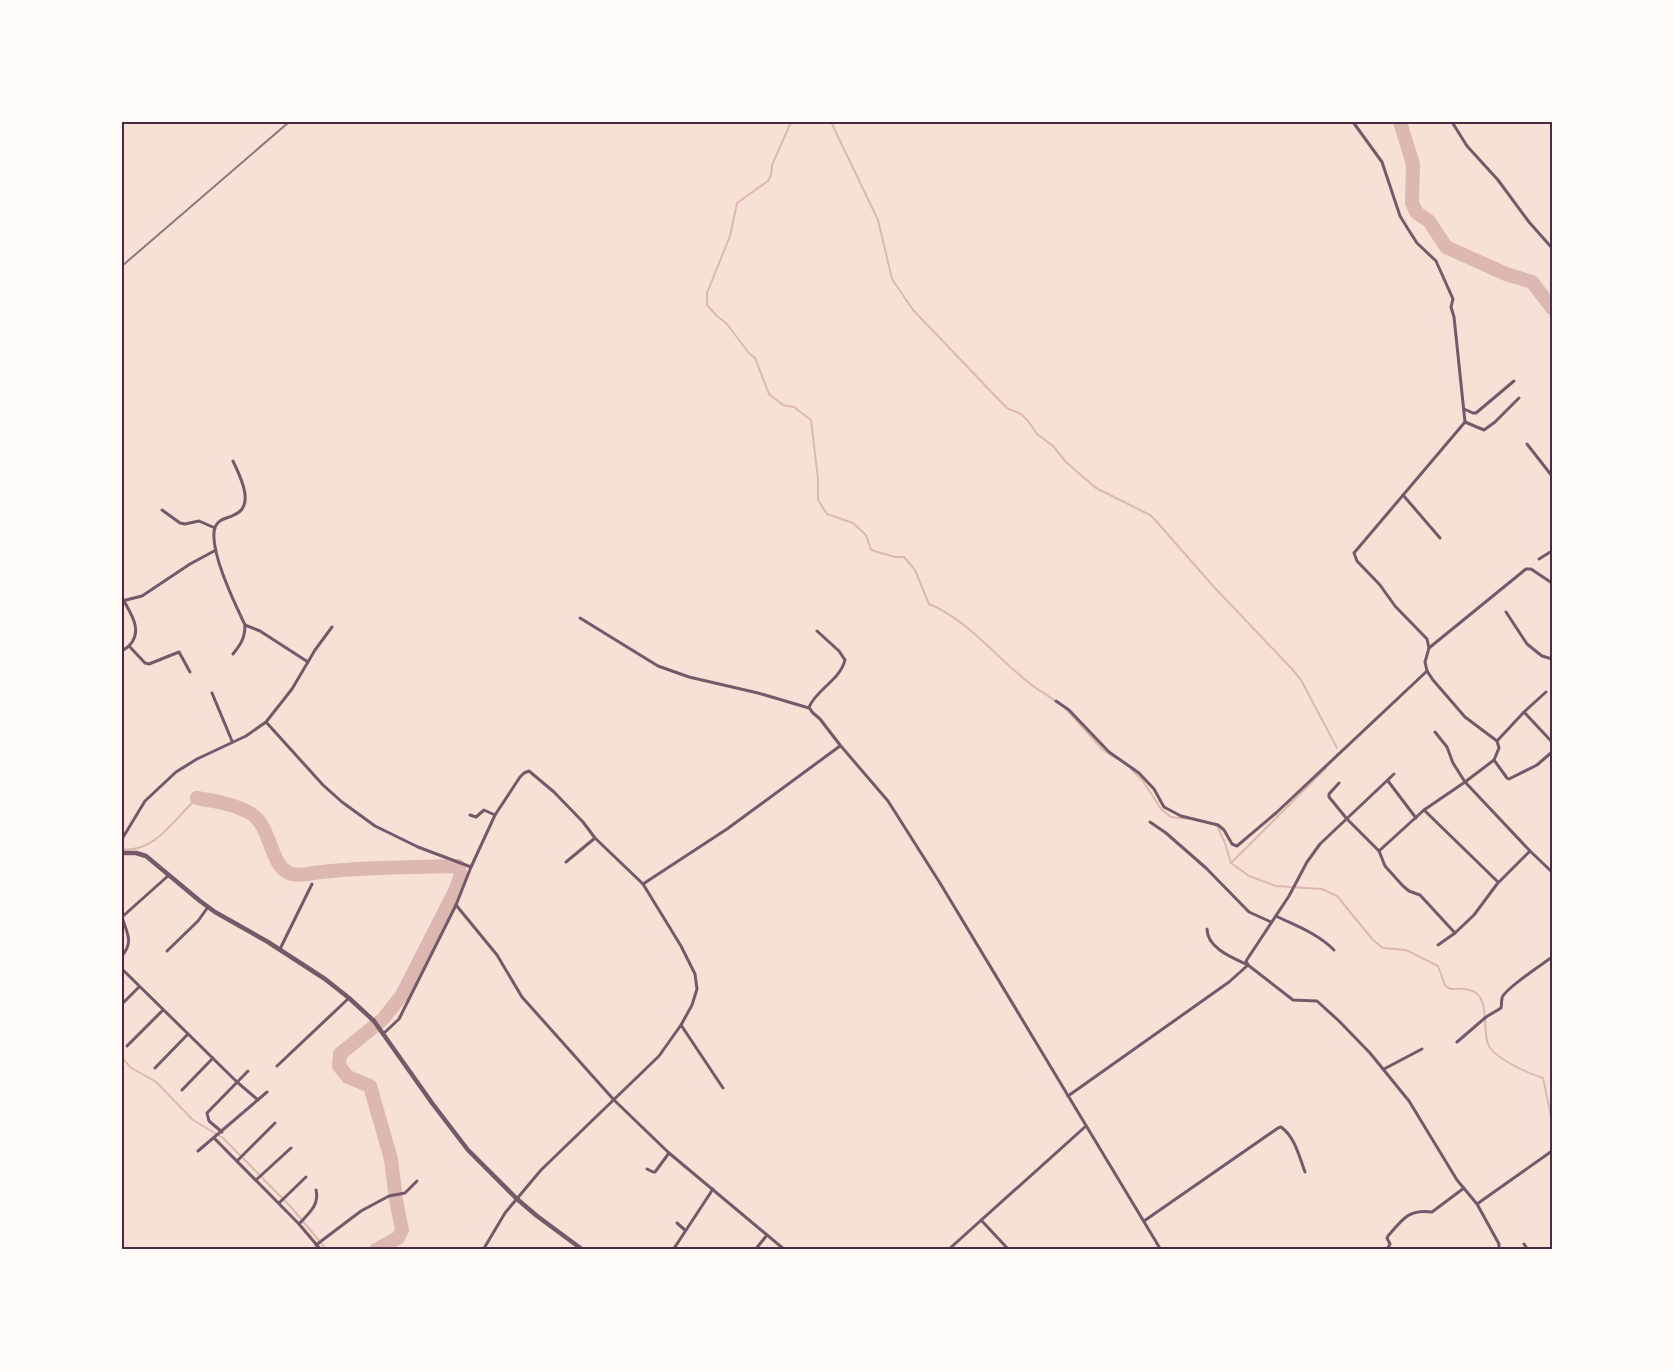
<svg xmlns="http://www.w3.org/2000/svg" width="1674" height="1371" viewBox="0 0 1674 1371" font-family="Montserrat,sans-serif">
<rect width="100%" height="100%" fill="#f7e1d7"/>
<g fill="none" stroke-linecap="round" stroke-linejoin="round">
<!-- stream -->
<g stroke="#dcb8b0" stroke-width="2">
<path d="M 791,122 L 772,165 L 771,175 L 768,181 L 737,203 L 730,236 L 707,293 L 707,305 L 717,316 L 727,324 L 748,352 L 755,358 L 769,394 L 783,405 L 794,407 L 811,420 L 818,479 L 818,500 L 827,514 L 853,523 L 866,535 L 871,550 L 895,557 L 904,557 L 915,570 L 929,604 C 970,621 998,660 1033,686 C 1040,691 1049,696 1056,702"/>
<polyline points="831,122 878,220 892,279 913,310 1001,402 1007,408 1021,414 1028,421 1037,434 1053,446 1066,462 1096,488 1150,515 1156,521 1214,587 1292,669 1301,680 1337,748"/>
<polyline points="1066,709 1103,750 1117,759"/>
<polyline points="1131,769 1143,781 1161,809 1171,817 1189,819"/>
<path d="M 1215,825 L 1217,826 L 1225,843 L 1231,863 L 1249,876 L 1276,886 L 1322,889 L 1337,896 L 1373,940 L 1383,948 L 1406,950 L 1438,966 L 1445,985 L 1450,989 C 1456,989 1463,988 1469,990 C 1491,994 1482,1028 1488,1044 C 1493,1058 1528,1073 1543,1078 L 1552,1121"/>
<path d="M 122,849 C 154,854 176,817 197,798"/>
<polyline points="1231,863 1326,768"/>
<polyline points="122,1057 130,1067 156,1082 193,1120 223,1138 291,1207 327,1250"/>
</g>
<!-- river -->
<g stroke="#dcb8b0" stroke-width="14">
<polyline points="1400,122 1413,164 1412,203 1417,213 1429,221 1446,247 1506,274 1532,282 1552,308"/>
<path d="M 197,798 C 215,801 234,804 250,813 C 272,826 269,864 289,873 C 297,877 312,873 321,872 C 366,867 413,867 458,866 L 461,875 L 455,891 L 402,995 L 383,1019 L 340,1054 L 339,1066 L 348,1077 L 370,1086 L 391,1159 L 396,1200 L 402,1230 L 398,1238 L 376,1250"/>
</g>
<!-- minor -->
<g stroke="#755966" stroke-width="3">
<polyline points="1452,122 1467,146 1498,180 1529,222 1552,248"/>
<polyline points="1464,409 1473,413 1476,413 1514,381"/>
<polyline points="1465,422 1484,430 1495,422 1519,398"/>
<polyline points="1527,444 1552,476"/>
<polyline points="1403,495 1440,538"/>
<polyline points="162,510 180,523 185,524 199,521 215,528"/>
<polyline points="1539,559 1552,551"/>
<polyline points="122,601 142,596 190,564 216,550"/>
<path d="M 124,601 C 132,616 143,631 129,646"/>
<polyline points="1506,612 1527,644 1542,656 1552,659"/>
<polyline points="580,618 658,666 689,677 758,693 809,708"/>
<polyline points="245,625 260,631 308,662"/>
<path d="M 817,631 L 839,651 L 845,660 C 840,680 817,689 809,707 L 812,712 L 820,719 L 840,745 L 888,801 L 940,883 L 1161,1250"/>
<polyline points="1429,648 1526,569 1531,569 1552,583"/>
<polyline points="122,651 129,646 145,663 149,664 179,652 190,672"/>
<path d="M 233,654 C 241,644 245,638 245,625 C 235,604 208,549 215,527 C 219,518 227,519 234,515 C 256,506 240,476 233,461"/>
<polyline points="212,693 232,741"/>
<polyline points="1056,701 1069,710 1109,752 1139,773 1154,789 1164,807 1181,816 1218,825 1224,830 1232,844 1237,846 1276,813 1427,671"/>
<polyline points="1524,712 1552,742"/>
<polyline points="266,722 323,785 342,802 375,826 418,847 471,867"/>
<polyline points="1435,732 1447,747 1453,763 1465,782 1530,851 1552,872"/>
<polyline points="1497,741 1524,712 1546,692"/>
<polyline points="1494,760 1507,778 1509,779 1537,765 1552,752"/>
<polyline points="1394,774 1320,844 1307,862 1289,896 1246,961 1248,965 1293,1000 1317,1001 1339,1021 1370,1053 1409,1101 1457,1180 1477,1204 1499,1244 1499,1250"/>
<polyline points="1388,781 1416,818"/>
<polyline points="1339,783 1329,794 1329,797 1347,819 1379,851 1424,810 1465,782 1494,760 1499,748 1497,741 1465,717 1433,680 1427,671 1425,662 1429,648 1427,639 1395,606 1380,585 1357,561 1354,553 1465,422 1454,317 1451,307 1453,299 1436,261 1417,243 1408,229 1400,216 1382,162 1353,122"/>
<polyline points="1424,810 1498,882"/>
<polyline points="470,815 476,817 484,810 495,815"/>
<polyline points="1150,822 1166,833 1206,868 1249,912 1271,922"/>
<polyline points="122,839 145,801 176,772 197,759 246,736 266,722 292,689 315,650 332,627"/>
<polyline points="1379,851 1385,866 1403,886 1409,891 1420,895 1455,933"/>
<polyline points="566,862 595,838"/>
<polyline points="643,884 727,829 840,746"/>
<polyline points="456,905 497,955 522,997 614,1100 669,1153 785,1250"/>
<path d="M 1276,916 C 1296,926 1317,933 1334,950"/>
<polyline points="1438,945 1455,933 1474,915 1497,884 1530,851"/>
<polyline points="280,949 312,884"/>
<polyline points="167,951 198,921 208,907"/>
<path d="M 122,956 C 134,941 127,934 122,917 L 169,875"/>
<polyline points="122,969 237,1082 258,1100"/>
<polyline points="122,1004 139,987"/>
<polyline points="681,1025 723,1088"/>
<polyline points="383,1034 399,1019 456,905 471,867 495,815 520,777 524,773 529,771 554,792 583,822 595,838 643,884 681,946 695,974 697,989 692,1005 681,1025 659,1056 541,1170 505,1213 483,1250"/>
<path d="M 1457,1042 L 1486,1017 L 1501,1008 C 1502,1005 1501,1002 1502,998 C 1503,990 1544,963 1552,957"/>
<polyline points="127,1046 163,1010"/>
<polyline points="277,1066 349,998"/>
<polyline points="155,1068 188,1034"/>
<polyline points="1384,1069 1422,1049"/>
<polyline points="182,1090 213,1058"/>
<path d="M 1068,1096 L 1229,982 L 1248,965 C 1233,958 1207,948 1207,929"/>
<polyline points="222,1132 209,1121 207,1113 248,1071"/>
<polyline points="214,1138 299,1224 321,1250"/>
<polyline points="198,1151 267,1092"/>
<polyline points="237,1161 275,1123"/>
<polyline points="647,1169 653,1172 655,1172 669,1153"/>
<polyline points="256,1180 291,1148"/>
<polyline points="279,1203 306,1177"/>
<polyline points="1477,1204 1552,1151"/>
<polyline points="981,1220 1009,1250"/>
<path d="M 1144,1221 L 1278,1128 L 1281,1127 C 1295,1137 1299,1156 1305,1172"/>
<polyline points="677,1223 685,1230"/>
<path d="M 299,1224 C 308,1214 320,1205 316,1190"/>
<polyline points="1524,1244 1528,1250"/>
<polyline points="316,1245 361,1211 389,1196 405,1193 417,1181"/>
<polyline points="673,1250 713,1189"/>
<polyline points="755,1250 767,1235"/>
<polyline points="948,1250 1086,1126"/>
<path d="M 1387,1250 L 1390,1244 L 1387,1238 L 1388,1236 C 1403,1219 1408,1209 1432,1212 L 1464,1188"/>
</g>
<!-- tertiary -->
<polyline stroke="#755966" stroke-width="4.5" points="122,853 136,853 146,856 200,901 215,912 268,942 325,979 349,998 374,1021 432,1103 468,1150 517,1199 537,1216 583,1250"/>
<!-- rail -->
<polyline stroke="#8f747c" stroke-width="2" points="122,266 289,122"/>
</g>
<!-- border -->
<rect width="1674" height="1371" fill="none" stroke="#fffaf5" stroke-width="246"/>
<rect x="123" y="123" width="1428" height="1125" fill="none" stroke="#4a2c40" stroke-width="2"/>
</svg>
